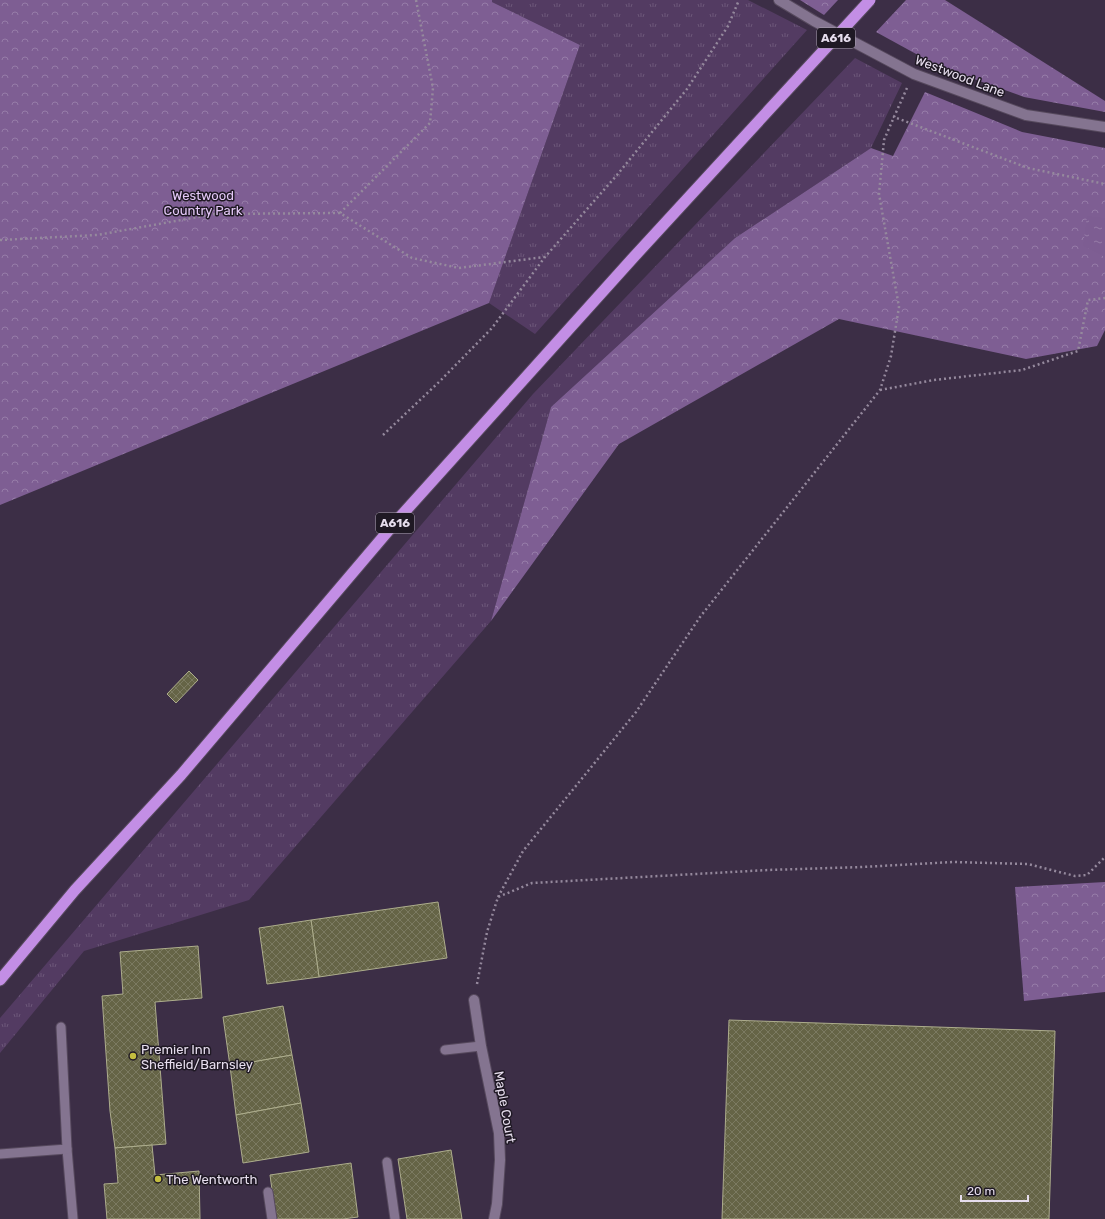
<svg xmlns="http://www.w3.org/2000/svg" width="1105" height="1219" viewBox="0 0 1105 1219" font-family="Rubik,sans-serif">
<defs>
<pattern id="grass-tufts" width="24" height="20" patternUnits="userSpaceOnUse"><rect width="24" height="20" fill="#533b62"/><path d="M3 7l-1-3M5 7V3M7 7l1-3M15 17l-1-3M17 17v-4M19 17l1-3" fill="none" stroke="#6c5779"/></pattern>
<pattern id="forest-crowns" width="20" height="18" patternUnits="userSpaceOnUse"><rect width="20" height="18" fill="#7e5e93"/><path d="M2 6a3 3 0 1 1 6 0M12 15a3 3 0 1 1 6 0" fill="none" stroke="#967ca8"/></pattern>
<pattern id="water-ripples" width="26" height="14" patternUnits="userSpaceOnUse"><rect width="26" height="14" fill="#7d5d92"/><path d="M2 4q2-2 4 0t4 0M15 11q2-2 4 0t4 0" fill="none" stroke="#967ba7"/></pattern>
<pattern id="building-cross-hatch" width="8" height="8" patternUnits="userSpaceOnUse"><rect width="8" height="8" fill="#656446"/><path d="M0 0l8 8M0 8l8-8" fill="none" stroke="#7b7a61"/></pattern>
</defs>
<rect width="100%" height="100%" fill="#3c2e46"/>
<!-- grass -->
<g fill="url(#grass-tufts)">
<polygon points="492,0 748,0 807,30 535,334 489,303 580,45 492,2"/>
<polygon points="855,58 902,83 871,148 735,238 551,407 491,621 249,900 84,951 0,1053 0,1018 533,394"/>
</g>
<!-- forest -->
<g fill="url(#forest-crowns)">
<polygon points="0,0 492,0 492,2 580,45 489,303 0,505"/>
<polygon points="800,0 838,0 824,15"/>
<polygon points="906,0 945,0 1105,101 1105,112 1024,97 938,66 876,32"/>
<polygon points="925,92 1022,132 1105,148 1105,330 1097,346 1026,359 839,319 619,444 491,621 551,407 735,238 871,148 893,156"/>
<polygon points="1105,882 1105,992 1024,1001 1015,887"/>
</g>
<!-- water -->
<polygon fill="url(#water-ripples)" points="1087,216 1105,218 1105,257 1083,246"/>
<!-- building -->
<g fill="url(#building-cross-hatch)" stroke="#adad8c">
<polygon points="189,671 198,680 176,703 167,694"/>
<polygon points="438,902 447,958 319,977 311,920"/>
<polygon points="311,920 319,977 267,984 259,928"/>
<polygon points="198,946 202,998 155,1002 166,1144 115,1148 110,1111 102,996 123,994 120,952"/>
<polygon points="283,1006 292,1055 230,1066 223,1017"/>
<polygon points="729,1020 1055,1031 1049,1219 722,1219"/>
<polygon points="292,1055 301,1103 236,1115 230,1066"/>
<polygon points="301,1103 309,1152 243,1163 236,1115"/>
<polygon points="152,1145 155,1175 199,1171 200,1219 107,1219 104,1184 118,1183 115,1148"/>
<polygon points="451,1150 462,1219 407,1219 398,1159"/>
<polygon points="351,1163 358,1217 343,1219 276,1219 270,1175"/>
</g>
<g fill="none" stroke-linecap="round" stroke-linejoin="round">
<!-- service casing -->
<g stroke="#56495d" stroke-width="11">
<g id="service">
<polyline points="445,1050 481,1046"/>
<polyline points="67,1149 73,1219"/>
<polyline points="0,1154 67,1149 61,1027"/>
<polyline points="387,1162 395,1219"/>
<polyline points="268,1192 272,1219"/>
</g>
</g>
<!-- minor casing -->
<g stroke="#56495d" stroke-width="12">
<g id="minor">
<polyline points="779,0 814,21 914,74 1026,115 1105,127"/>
<polyline points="474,1000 481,1046 499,1133 500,1160 497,1204 494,1219"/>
</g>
</g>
<!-- trunk casing -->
<g stroke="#56495d" stroke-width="13">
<polyline id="trunk" points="0,980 75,890 181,775 400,517 632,259 801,75"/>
</g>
<!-- path -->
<g stroke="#95899d" stroke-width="2.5" stroke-dasharray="2 3" stroke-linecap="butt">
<polyline points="907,88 894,117 1028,168 1105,184"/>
<polyline points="340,213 430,123 433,88 416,0"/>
<polyline points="0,240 97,235 215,214 340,213 412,258 459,268 544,257"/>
<polyline points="880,390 934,380 1022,370 1078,351 1088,300 1105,298"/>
<polyline points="383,435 440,381 492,328 545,257 617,175 687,89 728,26 739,0"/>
<polyline points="498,897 523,851 636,712 700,617 880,390 891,356 899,307 879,194 884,140 894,117"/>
<polyline points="477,984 487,932 498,897 532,883 768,870 862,867 953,862 1028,864 1075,876 1087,875 1105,857"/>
</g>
<!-- service -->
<use href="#service" stroke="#847490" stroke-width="9"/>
<!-- minor -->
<use href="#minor" stroke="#847490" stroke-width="10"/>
<!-- trunk -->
<use href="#trunk" stroke="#c38ee5" stroke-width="11"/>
<!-- trunk-bridge casing -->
<g stroke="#56495d" stroke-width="13" stroke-linecap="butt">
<polyline id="trunk-bridge" points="801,75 870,0"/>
</g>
<!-- trunk-bridge -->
<use href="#trunk-bridge" stroke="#c38ee5" stroke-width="11"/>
</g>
<!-- markers -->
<g fill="#c3bd3f" stroke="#1f1924" stroke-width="1.5">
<circle cx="133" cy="1056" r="4"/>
<circle cx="158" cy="1179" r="4"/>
</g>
<g text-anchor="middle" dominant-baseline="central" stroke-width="3" stroke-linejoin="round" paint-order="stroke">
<!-- shield labels -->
<g fill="#1f1924" stroke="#aaa2b1" stroke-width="1">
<rect x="817" y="28" width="38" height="20" rx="3"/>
<rect x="376" y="513" width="38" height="20" rx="3"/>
</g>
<g font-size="12" font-weight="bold" fill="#e6dded">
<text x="836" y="38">A616</text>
<text x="395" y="523">A616</text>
</g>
<!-- street labels -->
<g font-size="13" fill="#e6dded" stroke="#1f1924">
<text transform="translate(960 76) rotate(21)">Westwood Lane</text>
<text transform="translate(505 1107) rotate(80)">Maple Court</text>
</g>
<!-- park labels -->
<g font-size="13" fill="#e4c8f7" stroke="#1f1924">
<text x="203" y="195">Westwood<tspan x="203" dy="15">Country Park</tspan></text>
</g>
<!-- poi labels -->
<g font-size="13" fill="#e6dded" stroke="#1f1924" text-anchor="start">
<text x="141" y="1049">Premier Inn<tspan x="141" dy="15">Sheffield/Barnsley</tspan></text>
<text x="166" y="1179">The Wentworth</text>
</g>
</g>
<!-- scale -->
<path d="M961 1195v6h67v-6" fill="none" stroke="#e6dded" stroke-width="2"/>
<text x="967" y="1195" font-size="12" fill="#e6dded" stroke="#1f1924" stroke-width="3" paint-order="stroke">20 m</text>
</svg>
